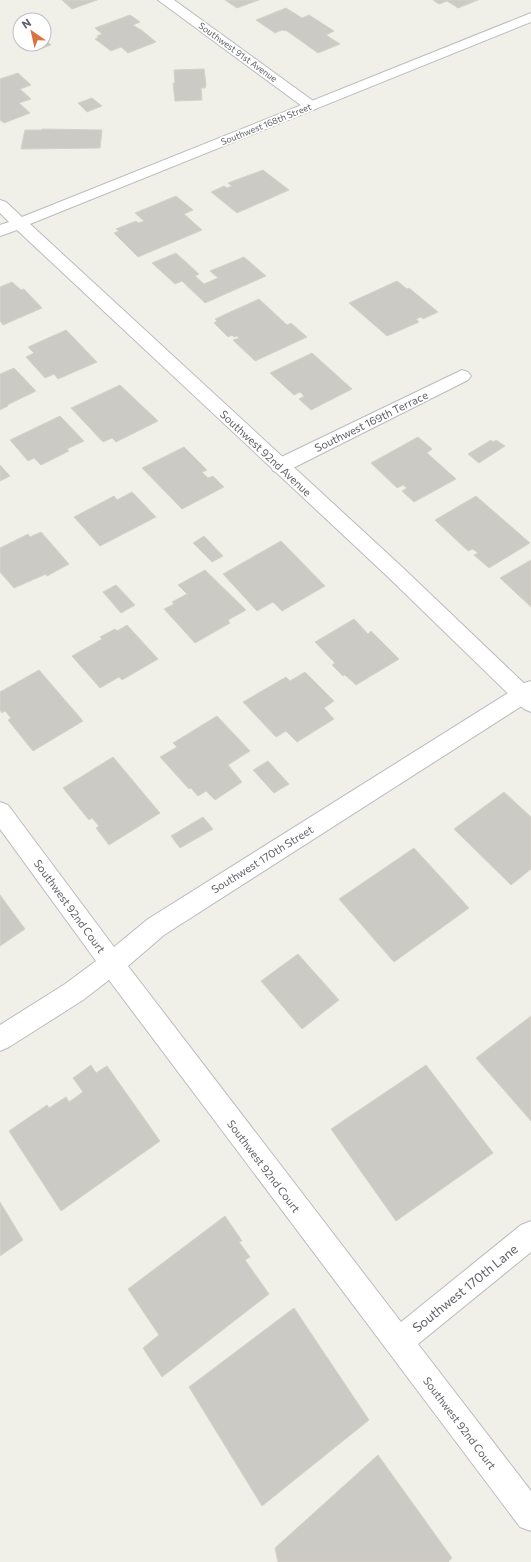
<svg xmlns="http://www.w3.org/2000/svg" width="531" height="1562" viewBox="0 0 531 1562" font-family="Commissioner,sans-serif">
<rect width="100%" height="100%" fill="#f0f0e8"/>
<!-- building -->
<g fill="#cbcac4" stroke="#d4d3c6">
<polygon points="62,0 97,0 72,9"/>
<polygon points="225,0 259,0 237,8"/>
<polygon points="433,0 478,0 458,8 447,1 439,4"/>
<polygon points="286,8 302,18 309,15 334,31 326,35 340,44 318,53 287,31 282,30 275,33 256,20"/>
<polygon points="130,15 140,22 133,25 139,29 140,29 156,42 128,53 121,47 111,51 95,39 99,37 97,36 102,34 95,28"/>
<polygon points="45,39 51,45 40,49 34,44 44,44"/>
<polygon points="204,69 206,85 205,88 201,88 202,100 175,101 173,83 175,83 174,70"/>
<polygon points="18,73 31,85 20,89 31,99 19,103 30,113 4,123 0,120 0,79"/>
<polygon points="92,98 102,106 87,112 78,103"/>
<polygon points="42,129 102,130 100,148 21,149 25,130 42,130"/>
<polygon points="263,170 289,190 237,213 211,192 224,186 227,188 232,186 228,183"/>
<polygon points="176,196 193,210 184,214 202,230 138,257 114,233 119,231 116,229 136,221 138,223 144,221 135,213"/>
<polygon points="176,253 199,274 195,276 204,284 218,278 210,271 244,257 266,276 205,303 182,281 175,284 152,263"/>
<polygon points="397,281 407,289 409,288 438,312 423,319 421,317 416,319 419,322 387,336 349,303"/>
<polygon points="12,282 21,290 24,289 42,308 3,325 0,321 0,287"/>
<polygon points="259,299 287,325 291,323 307,337 255,361 233,340 239,338 237,336 234,337 232,335 228,337 214,323 217,321 215,319"/>
<polygon points="66,330 97,362 58,379 54,374 45,378 26,357 34,353 28,347"/>
<polygon points="312,353 352,389 311,410 299,399 304,396 300,392 294,395 270,373"/>
<polygon points="14,368 36,391 7,405 8,406 0,410 0,374"/>
<polygon points="120,385 158,421 116,442 112,438 103,442 71,408"/>
<polygon points="60,416 84,441 67,449 69,451 41,465 34,458 28,461 10,440"/>
<polygon points="418,437 432,449 427,453 456,479 414,502 402,491 407,488 403,485 397,488 371,463"/>
<polygon points="491,440 493,442 496,440 505,446 479,463 468,454"/>
<polygon points="184,447 207,470 202,472 208,478 213,476 224,487 182,509 142,468"/>
<polygon points="0,465 10,476 0,481"/>
<polygon points="132,492 156,517 100,546 74,517 114,496 117,500"/>
<polygon points="476,496 530,543 489,568 474,555 478,553 473,549 468,551 435,520"/>
<polygon points="41,532 69,564 47,576 46,574 14,588 0,572 0,548 28,534 30,537"/>
<polygon points="204,536 223,556 212,562 193,543"/>
<polygon points="281,541 325,586 282,611 273,602 257,611 223,574"/>
<polygon points="531,560 531,607 500,578"/>
<polygon points="205,570 246,610 228,620 230,623 195,643 164,609 174,604 172,602 187,594 178,585"/>
<polygon points="116,585 135,605 121,613 103,592"/>
<polygon points="354,619 368,634 371,631 399,659 356,685 345,675 343,676 332,665 335,663 315,642"/>
<polygon points="127,625 158,659 122,680 119,677 100,688 72,656 102,639 100,637 115,629 117,631"/>
<polygon points="39,670 83,721 33,751 8,720 11,718 5,711 2,713 0,710 0,692"/>
<polygon points="305,672 334,701 324,708 334,719 297,742 286,731 276,737 243,702 286,677 290,681"/>
<polygon points="217,716 250,751 228,765 242,782 215,800 206,791 198,796 191,788 189,789 160,757 177,747 173,743"/>
<polygon points="113,757 160,813 109,845 96,828 99,826 92,818 89,820 63,788"/>
<polygon points="268,761 289,784 274,793 253,770"/>
<polygon points="504,792 531,817 531,869 511,885 454,829"/>
<polygon points="203,817 213,829 180,848 171,836"/>
<polygon points="414,848 469,908 394,962 339,899"/>
<polygon points="0,895 25,929 0,946"/>
<polygon points="298,954 339,1000 302,1029 261,981"/>
<polygon points="531,1016 531,1121 476,1058"/>
<polygon points="91,1065 96,1073 107,1066 160,1141 61,1211 9,1131 47,1105 49,1108 66,1097 69,1102 83,1092 73,1078"/>
<polygon points="426,1065 493,1153 396,1221 331,1129"/>
<polygon points="0,1202 23,1240 0,1256"/>
<polygon points="225,1216 242,1241 239,1242 250,1257 245,1260 269,1294 162,1377 143,1348 159,1335 128,1289"/>
<polygon points="294,1308 369,1420 262,1506 189,1387"/>
<polygon points="378,1455 452,1558 448,1562 278,1562 275,1548"/>
</g>
<g fill="none" stroke-linecap="round" stroke-linejoin="round">
<!-- minor casing -->
<g stroke="#babbc0" stroke-width="2">
<g id="minor">
<polygon points="158,0 174,0 316,103 318,106 316,109 311,110 306,109"/>
<polygon points="462,370 468,372 471,376 468,380 287,471 280,473 273,471 271,466 273,461"/>
<polygon points="531,681 531,700 164,935 128,966 401,1322 521,1225 531,1221 531,1252 418,1344 531,1491 531,1531 520,1527 109,980 83,1000 9,1047 0,1051 0,1025 65,984 96,961 0,829 0,802 8,805 114,947 148,919 524,683"/>
</g>
</g>
<!-- tertiary casing -->
<g stroke="#babbc0" stroke-width="2">
<polygon id="tertiary" points="531,13 531,22 30,224 401,566 531,690 531,712 524,709 387,576 17,230 0,236 0,225 9,222 0,213 0,200 6,202 22,217"/>
</g>
<!-- minor -->
<use href="#minor" fill="#fff" fill-rule="evenodd"/>
<!-- tertiary -->
<use href="#tertiary" fill="#fff" fill-rule="evenodd"/>
</g>
<g text-anchor="middle" dominant-baseline="central" stroke-width="3.5" stroke-linejoin="round" paint-order="stroke">
<!-- far-street labels -->
<g font-size="9" fill="#5f6166" stroke="#fff">
<text transform="translate(238 52) rotate(36)">Southwest 91st Avenue</text>
<text transform="translate(266 124) rotate(-22)">Southwest 168th Street</text>
</g>
<!-- street labels -->
<g font-size="11" fill="#5f6166" stroke="#fff">
<text transform="translate(371 421) rotate(-26)">Southwest 169th Terrace</text>
<text transform="translate(266 453) rotate(43)">Southwest 92nd Avenue</text>
<text transform="translate(262 859) rotate(-32)">Southwest 170th Street</text>
<text transform="translate(70 906) rotate(54)">Southwest 92nd Court</text>
<text transform="translate(264 1166) rotate(53)">Southwest 92nd Court</text>
<text transform="translate(460 1423) rotate(53)">Southwest 92nd Court</text>
</g>
<!-- near-street labels -->
<g font-size="13" fill="#5f6166" stroke="#fff">
<text transform="translate(465 1288) rotate(-39)">Southwest 170th Lane</text>
</g>
</g>
<!-- north arrow -->
<g transform="translate(32 32) rotate(326)"><circle r="19" fill="#ffffff" stroke="#bfc0c2"/>
<path d="M0-3L7 15L0 10L-7 15Z" fill="#db7242"/>
<text y="-6" font-size="11" font-weight="bold" text-anchor="middle" fill="#5f6166">N</text>
</g>
</svg>
